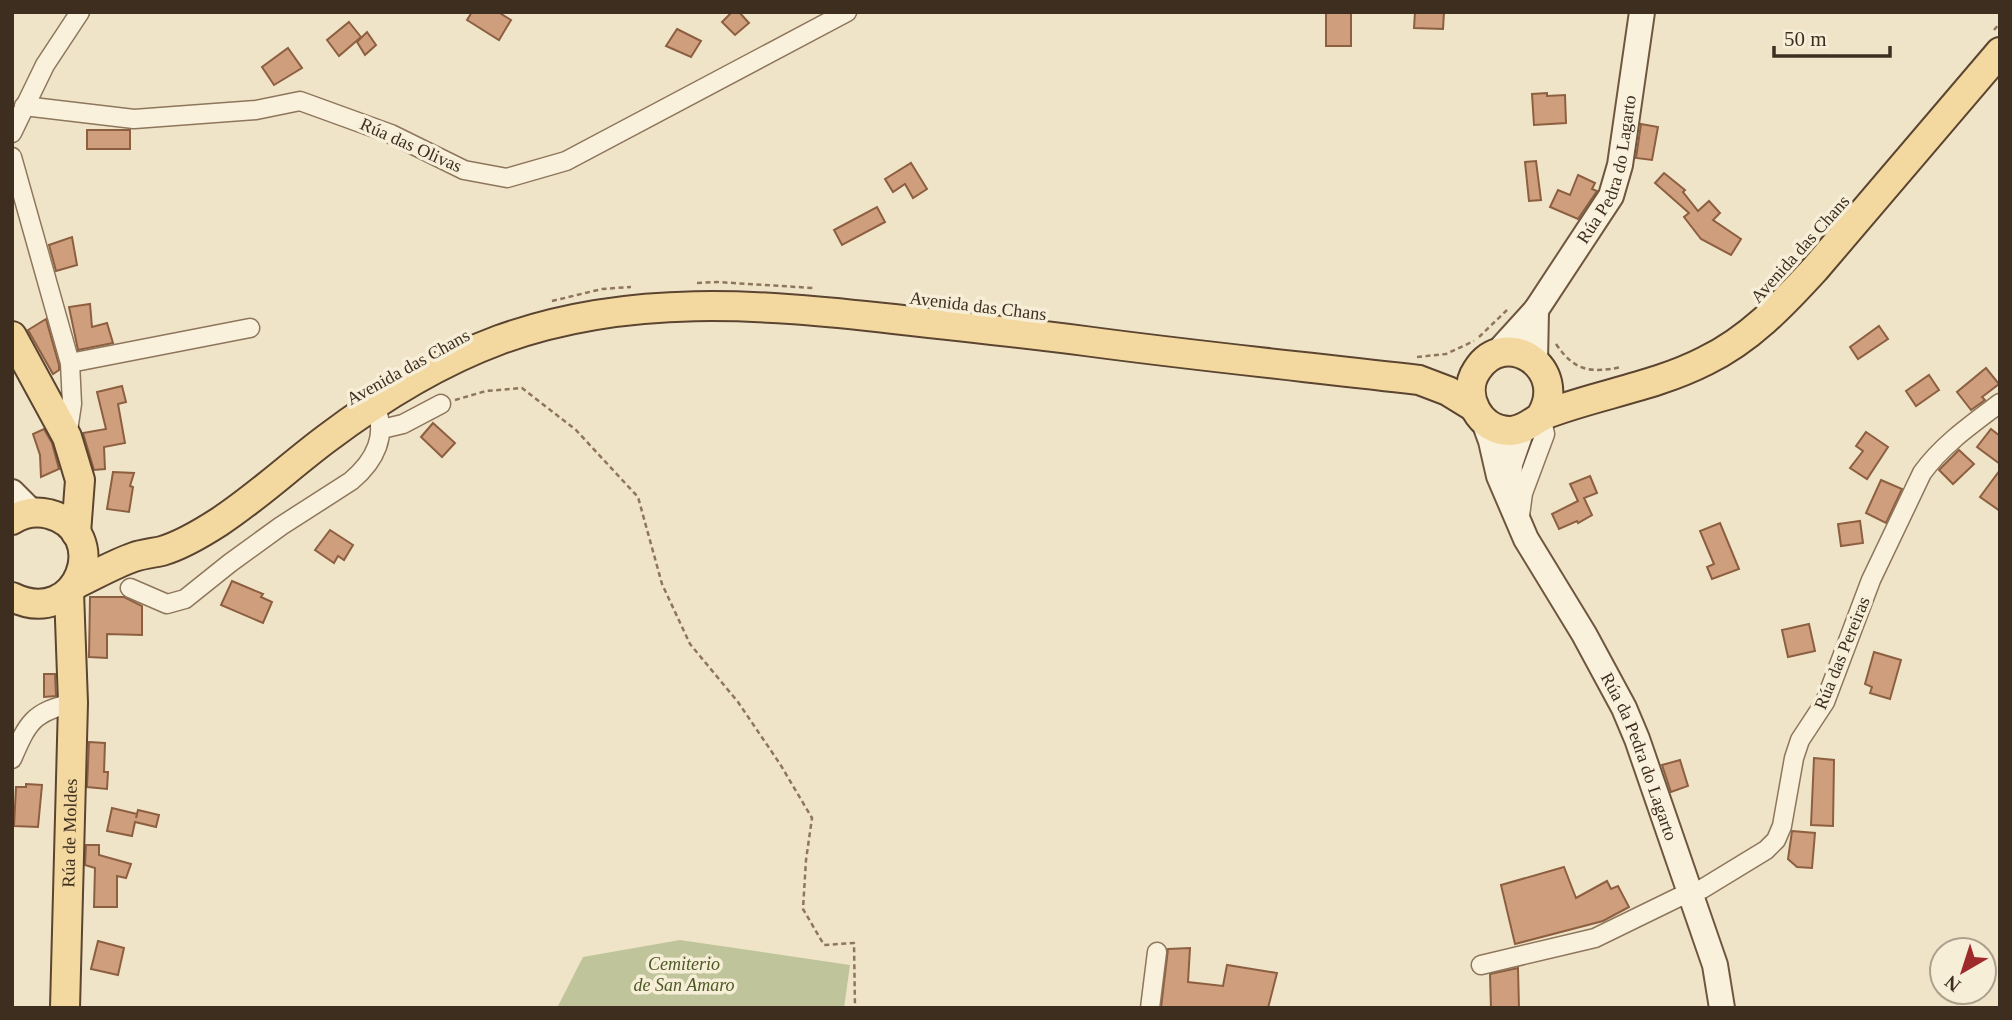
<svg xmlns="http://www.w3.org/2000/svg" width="2012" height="1020" viewBox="0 0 2012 1020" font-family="Georgia,serif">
<rect width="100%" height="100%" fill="#f0e4c8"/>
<!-- cemetery -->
<polygon fill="#bfc49a" points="680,940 850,965 844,1008 557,1008 583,957"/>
<!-- building -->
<g fill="#cf9f7d" stroke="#8d5f41" stroke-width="2">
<polygon points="472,12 498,12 511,20 499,40 467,20"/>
<polygon points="732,12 739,12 749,23 735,35 722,22"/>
<rect x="1326" y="12" width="25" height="34"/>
<polygon points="1415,12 1444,12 1443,29 1414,28"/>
<polygon points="349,22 361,37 339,56 327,40"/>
<polygon points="677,29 701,41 691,57 666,46"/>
<polygon points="367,32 376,45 365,55 357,42"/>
<polygon points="288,48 302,68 274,85 262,67"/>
<polygon points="1547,93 1547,96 1565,95 1566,123 1534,125 1532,94"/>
<polygon points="1641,124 1658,127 1652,160 1636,158"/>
<rect x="87" y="130" width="43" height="19"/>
<polygon points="1536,161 1541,200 1529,201 1525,162"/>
<polygon points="911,163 927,189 913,198 905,184 893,192 885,179"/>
<polygon points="1664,173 1685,190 1683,192 1698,211 1709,201 1720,213 1713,220 1741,239 1731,255 1701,239 1684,217 1689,213 1655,183"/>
<polygon points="1578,175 1595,183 1592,189 1597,191 1578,219 1550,207 1558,190 1570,195"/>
<polygon points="877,207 885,222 842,245 834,230"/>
<polygon points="72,237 77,265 56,271 49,245"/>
<polygon points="90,304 92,327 107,323 113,343 78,350 69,307"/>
<polygon points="46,319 59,365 59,370 53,374 28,330"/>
<polygon points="1879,326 1888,339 1858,359 1850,347"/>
<polygon points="1986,368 1999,384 1982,397 1985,400 1971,410 1957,392"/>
<polygon points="1929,375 1939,390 1916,406 1906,391"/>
<polygon points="122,386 126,402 118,404 125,443 104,447 105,469 94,470 83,433 106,429 97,392"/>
<polygon points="433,423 455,443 442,457 421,437"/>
<polygon points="44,429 52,443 59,469 41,477 40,455 33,434"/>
<polygon points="1991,429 2000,436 2000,464 1977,447"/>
<polygon points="1866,432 1888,447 1867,479 1850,468 1863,451 1856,446"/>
<polygon points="1959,450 1974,464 1953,484 1939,470"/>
<polygon points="2000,470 2000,511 1980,497"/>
<polygon points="113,472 134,473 130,486 133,487 129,512 107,509"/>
<polygon points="1590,476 1597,493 1584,498 1592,515 1578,523 1577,521 1559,529 1552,514 1578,501 1570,484"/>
<polygon points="1881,480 1902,489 1886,523 1866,513"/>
<polygon points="1860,521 1863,543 1841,546 1838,524"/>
<polygon points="1720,523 1739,569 1712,579 1707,567 1714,564 1700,531"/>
<polygon points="330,530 353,545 344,560 338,556 334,563 315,550"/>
<polygon points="232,581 263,594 261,597 272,602 263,623 221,605"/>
<polygon points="90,597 124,597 142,606 142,635 107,634 107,658 89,657"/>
<polygon points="1809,624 1815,651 1788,657 1782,630"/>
<polygon points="1874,652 1901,660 1890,699 1870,693 1872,687 1865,684"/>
<polygon points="44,674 55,674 56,696 44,697"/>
<polygon points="89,742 105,743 104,772 108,772 107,789 87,787"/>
<polygon points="1814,758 1834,760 1833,826 1811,825"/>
<polygon points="1680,760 1688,786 1671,792 1662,765"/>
<polygon points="26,784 42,785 38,827 14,826 16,787 26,787"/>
<polygon points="112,808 137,814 136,818 138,810 159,815 156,827 135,822 132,836 107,831"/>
<polygon points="1792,831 1815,833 1812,868 1797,867 1788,859"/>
<polygon points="86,845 99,845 99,855 131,864 126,878 117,876 117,907 94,907 95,868 85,865"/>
<polygon points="1564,867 1576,898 1607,881 1611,889 1618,886 1629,907 1603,921 1515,944 1501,885"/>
<polygon points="98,941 124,948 118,975 91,969"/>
<polygon points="1190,948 1188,982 1223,986 1227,965 1277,973 1268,1008 1161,1008 1168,949"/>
<polygon points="1518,968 1519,1008 1491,1008 1490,974"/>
</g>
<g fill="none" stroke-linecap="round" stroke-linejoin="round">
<!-- street casing -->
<g stroke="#8d765c" stroke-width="21">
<g id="street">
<polyline points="24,106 134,119 256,110 300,101 391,134 464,170 507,178 566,161 847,12"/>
<polyline points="12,133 45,65 80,12"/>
<polyline points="12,157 70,363 72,404 67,437"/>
<polyline points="70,363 250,328"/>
<polyline points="382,429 403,424 441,404"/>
<polyline points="1519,523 1523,493 1545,434 1541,416"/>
<path d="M 130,588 L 167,604 L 185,599 L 230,563 L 281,526 L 351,481 C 375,461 389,434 374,405"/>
<path d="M 12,759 C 28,722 33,712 73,703"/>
<path d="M 1481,965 L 1595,938 L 1677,898 L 1702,889 L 1766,850 L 1776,840 L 1782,826 L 1794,758 L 1800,740 L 1825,702 L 1871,580 L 1922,473 C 1942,445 1972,424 2000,403"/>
<polyline points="1150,1008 1157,952"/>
</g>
</g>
<!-- secondary casing -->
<g stroke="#6f573f" stroke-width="28">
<g id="secondary">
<path id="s1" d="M 1496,354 L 1536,310 L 1611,196 L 1620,165 L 1642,12"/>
<polyline points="1535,361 1536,310"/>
<path id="s2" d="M 1483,419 L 1491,441 L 1499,476 L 1526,539 L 1584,634 L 1624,708 L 1637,739 L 1715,965 L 1722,1008"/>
<polyline points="1509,488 1510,464 1522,429"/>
<polyline points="12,492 32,512"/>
</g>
</g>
<!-- primary casing -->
<g stroke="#5b4430" stroke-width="32">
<g id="primary">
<polyline points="12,336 67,437 80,480 76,533"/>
<path d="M 1541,416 C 1570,368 1505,326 1477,370 C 1460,395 1480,432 1511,431 C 1527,430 1535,418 1549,413 C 1600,394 1656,386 1705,361 C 1749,340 1783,304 1815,269 L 2000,52"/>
<path d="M 12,520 C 23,513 36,511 49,514 C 113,531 80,630 12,597"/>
<path d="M 76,584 C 95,575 114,564 134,557 C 143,554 153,553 162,551 C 182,545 202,533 219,522 C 257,497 290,466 326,439 C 379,399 437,363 499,340 C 628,293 761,304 894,319 C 958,326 1022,333 1085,341 C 1196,356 1308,367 1419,380 L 1448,391 L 1474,407"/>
<path id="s3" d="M 65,1008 L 73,703 L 69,592"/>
</g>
</g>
<!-- path -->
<g stroke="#8d765c" stroke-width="2.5" stroke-dasharray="5 3.5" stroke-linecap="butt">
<polyline points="1994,30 2000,23"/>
<polyline points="697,283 717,282 813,288"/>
<polyline points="552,301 602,289 631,287"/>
<polyline points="1479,337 1507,310"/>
<path d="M 1556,344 C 1575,372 1591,373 1622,367"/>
<polyline points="1417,357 1446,354 1474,341"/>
<polyline points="455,400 486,391 522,388 576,430 638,497 662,584 690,644 738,702 780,764 812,818 806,860 803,909 824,945 854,943 855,1008"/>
</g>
<!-- street -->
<use href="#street" stroke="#faf1dc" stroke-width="18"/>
<!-- secondary -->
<use href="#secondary" stroke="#faf1dc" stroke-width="24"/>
<!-- primary -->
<use href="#primary" stroke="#f3d9a0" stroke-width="28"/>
</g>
<g text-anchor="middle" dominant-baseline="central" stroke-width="7" stroke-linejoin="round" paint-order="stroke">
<!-- street labels -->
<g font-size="18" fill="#3d2e20" stroke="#f7eed8">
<text transform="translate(411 145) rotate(24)">Rúa das Olivas</text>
<text stroke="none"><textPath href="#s1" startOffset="220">Rúa Pedra do Lagarto</textPath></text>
<text transform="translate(1800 249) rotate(-48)">Avenida das Chans</text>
<text transform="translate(978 306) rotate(7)">Avenida das Chans</text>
<text transform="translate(408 367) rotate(-29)">Avenida das Chans</text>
<text transform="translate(1842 653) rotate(-68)">Rúa das Pereiras</text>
<text stroke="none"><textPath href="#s2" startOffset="374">Rúa da Pedra do Lagarto</textPath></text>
<text stroke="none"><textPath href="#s3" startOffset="175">Rúa de Moldes</textPath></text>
</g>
<!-- park labels -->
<g font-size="18" font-style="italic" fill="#4d5a26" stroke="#f7eed8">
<text x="684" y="964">Cemiterio<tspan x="684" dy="21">de San Amaro</tspan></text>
</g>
</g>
<!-- border -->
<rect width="2012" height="1020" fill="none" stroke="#3d2e20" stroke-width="28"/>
<!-- north arrow -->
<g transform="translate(1963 971) rotate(219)"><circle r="33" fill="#f7eed8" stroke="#ada18e" stroke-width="2"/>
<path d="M0-5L12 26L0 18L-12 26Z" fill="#9e2a2b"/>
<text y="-10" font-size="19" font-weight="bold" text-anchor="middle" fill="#3d2e20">N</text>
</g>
<!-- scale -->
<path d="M1774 46v10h116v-10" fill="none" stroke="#3d2e20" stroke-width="3.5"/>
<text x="1784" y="46" font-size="21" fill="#3d2e20" stroke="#f7eed8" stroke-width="5" paint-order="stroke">50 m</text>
</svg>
